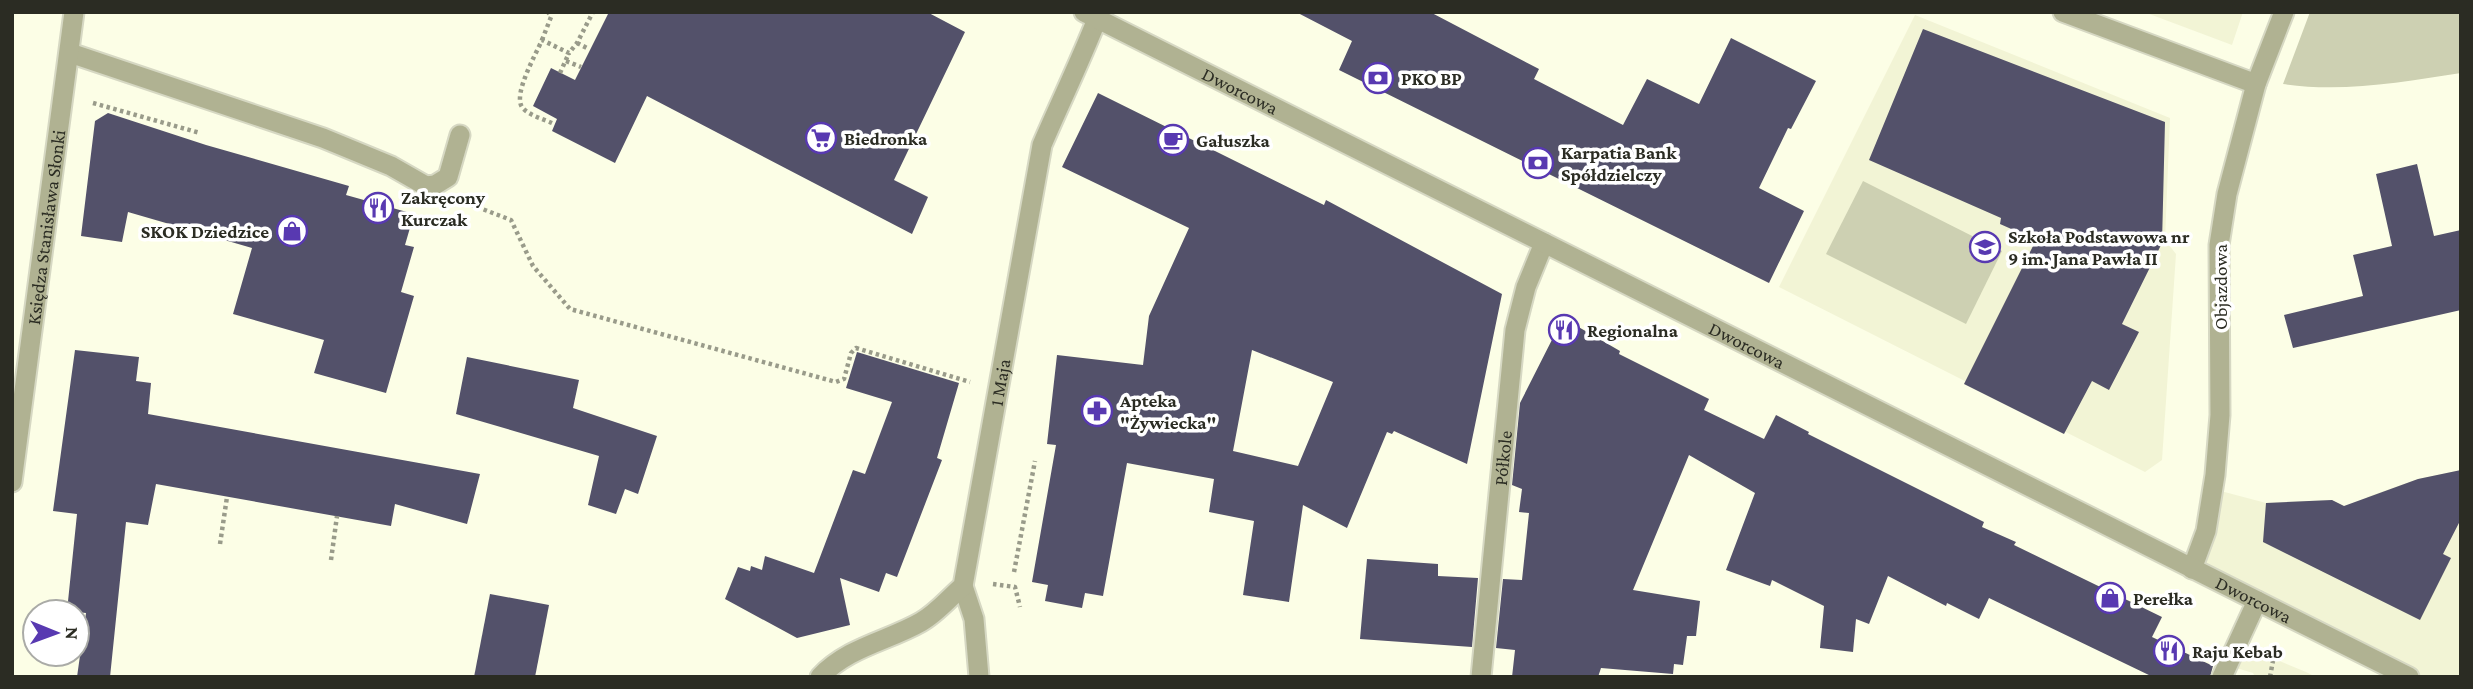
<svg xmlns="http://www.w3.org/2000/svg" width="2473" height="689" viewBox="0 0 2473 689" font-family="'Crimson Pro',serif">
<rect width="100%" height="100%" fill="#fcfee6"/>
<!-- built -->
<g fill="#f2f4d5">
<polygon points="2144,12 2243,12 2232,45"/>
<polygon points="1915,15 2170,118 2165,240 2176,254 2162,460 2145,472 1779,287"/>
<polygon points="2461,470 2461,677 2409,677 2192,569 2217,490 2266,503 2332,500 2369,518 2367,497 2418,479"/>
<polygon points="2243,646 2306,672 2316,677 2255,677 2253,673 2233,667"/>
</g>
<!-- green -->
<g fill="#cdd0b2">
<path d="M 2310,12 L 2461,12 L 2461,73 C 2402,82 2342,93 2283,84 Z"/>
<polygon points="1863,181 2002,251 1966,324 1826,254"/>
</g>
<!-- building -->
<g fill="#53516a" fill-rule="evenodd">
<polygon points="609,12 927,12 965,32 894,180 928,197 912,234 647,96 615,163 552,131 557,119 533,106 551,68 575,80"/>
<polygon points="1296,12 1430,12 1539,69 1534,79 1623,125 1647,79 1699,104 1731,38 1816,81 1791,129 1788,128 1759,188 1804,211 1769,283 1339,70 1352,41"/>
<polygon points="1923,29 2165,122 2162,243 2122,324 2139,332 2109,390 2092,381 2064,434 1964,384 2036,240 2000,224 2001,218 1869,160"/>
<path d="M 1098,93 L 1324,205 L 1326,200 L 1502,294 L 1467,464 L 1394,431 L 1392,434 L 1387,432 L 1347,528 L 1303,505 L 1289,602 L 1243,595 L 1254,521 L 1209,512 L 1214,479 L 1127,463 L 1103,596 L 1085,593 L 1082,608 L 1045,601 L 1048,585 L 1032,582 L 1056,445 L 1047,444 L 1057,355 L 1143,365 L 1149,316 L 1189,228 L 1062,167 ZM 1252,350 L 1333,382 L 1298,466 L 1233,451 Z"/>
<polygon points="108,113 206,145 349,186 346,195 414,214 405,245 414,247 401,292 414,296 386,393 314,373 324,340 233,314 252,248 128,212 122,242 81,236 95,121"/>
<polygon points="2417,164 2434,236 2461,230 2461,310 2293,348 2284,315 2363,296 2353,255 2392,246 2376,174"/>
<polygon points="1563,318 1620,351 1619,354 1709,399 1704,410 1764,439 1776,415 1809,432 1808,434 1984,522 1982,527 2016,542 2014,545 2162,617 2152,637 2213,666 2210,677 2153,677 1989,598 1979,619 1947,603 1946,606 1888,576 1869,624 1856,619 1853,652 1820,648 1824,606 1772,580 1770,586 1726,570 1755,493 1689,455 1633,590 1700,601 1696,636 1687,636 1683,665 1674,664 1673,674 1601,668 1598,677 1512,677 1515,650 1496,648 1503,579 1522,580 1529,513 1519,512 1522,489 1512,485 1520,403"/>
<polygon points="75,350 139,357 136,381 151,383 148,414 480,474 467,524 395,504 391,526 156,484 148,525 126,522 110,677 77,677 86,613 67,611 77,514 53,511"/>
<polygon points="857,352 959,383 937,458 942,460 897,577 886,573 879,592 840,578 850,625 797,638 725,599 738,567 750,571 751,566 762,570 765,556 814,573 853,470 865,474 892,402 846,388"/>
<polygon points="467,357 579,380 573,408 657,436 638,494 625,489 616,514 588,505 599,456 456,414"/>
<polygon points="2461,470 2461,519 2443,554 2451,558 2420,620 2263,542 2266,503 2332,500 2344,506 2418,479"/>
<polygon points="1367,559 1438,564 1438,576 1478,578 1472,647 1360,639"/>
<polygon points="490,594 549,605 535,677 474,677"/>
</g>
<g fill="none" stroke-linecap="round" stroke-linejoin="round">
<!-- service casing -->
<g stroke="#d6d8c3" stroke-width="23">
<g id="service">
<polyline points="2063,12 2256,84"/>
<polyline points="70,53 323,138 391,166 426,186 435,185 448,177 460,135"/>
</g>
</g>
<!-- minor casing -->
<g stroke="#d6d8c3" stroke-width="23">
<g id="minor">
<path id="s1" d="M 12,482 L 74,12"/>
<polyline points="2192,569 2206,531 2215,475 2220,415 2219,245 2227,194 2256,84 2284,12"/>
<polyline points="963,586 974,619 979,677"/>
<path id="s2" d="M 820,677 C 848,647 888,641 921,622 C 937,613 950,597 963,586 L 1042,145 C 1060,103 1080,62 1097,19"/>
<path id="s3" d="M 1481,677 L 1515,330 L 1526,287 L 1544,243"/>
<polyline points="2222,677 2257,601"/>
</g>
</g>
<!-- tertiary casing -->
<g stroke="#d6d8c3" stroke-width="23">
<g id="tertiary">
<path id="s4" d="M 1084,12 L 2409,677"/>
</g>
</g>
<!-- path -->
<g stroke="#999b8a" stroke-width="4.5" stroke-dasharray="3.5 3.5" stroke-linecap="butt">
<polyline points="542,40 551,17 548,12"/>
<polyline points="577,43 589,49"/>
<polyline points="566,61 581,67"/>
<polyline points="560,73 569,53"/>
<polyline points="93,103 200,133"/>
<path d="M 552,123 C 543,119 528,115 522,107 C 513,94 536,54 542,40 L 569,53 L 577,43 L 593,12"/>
<polyline points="464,202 511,220 533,266 570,309 836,382 844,379 851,353 856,348 970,382"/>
<polyline points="220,544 227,497"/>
<polyline points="331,560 337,516"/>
<polyline points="1014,572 1035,461"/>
<polyline points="993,584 1015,587 1020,607"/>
<polyline points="2270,677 2274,655"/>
</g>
<!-- service -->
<use href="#service" stroke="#b0b292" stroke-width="19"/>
<!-- minor -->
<use href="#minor" stroke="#b0b292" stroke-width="19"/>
<!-- tertiary -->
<use href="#tertiary" stroke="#b0b292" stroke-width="19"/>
</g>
<!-- icons -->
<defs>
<g id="bank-ring" transform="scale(1.575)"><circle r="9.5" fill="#fff" stroke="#5839b1" stroke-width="1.5"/><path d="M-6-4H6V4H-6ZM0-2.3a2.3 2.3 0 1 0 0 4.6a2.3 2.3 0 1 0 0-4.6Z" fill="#5839b1"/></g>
<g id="supermarket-ring" transform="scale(1.575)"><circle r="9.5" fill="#fff" stroke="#5839b1" stroke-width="1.5"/><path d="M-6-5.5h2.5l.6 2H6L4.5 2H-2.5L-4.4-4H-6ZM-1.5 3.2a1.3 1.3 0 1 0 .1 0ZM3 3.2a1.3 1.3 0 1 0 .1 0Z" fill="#5839b1"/></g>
<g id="cafe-ring" transform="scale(1.575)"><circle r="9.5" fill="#fff" stroke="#5839b1" stroke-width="1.5"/><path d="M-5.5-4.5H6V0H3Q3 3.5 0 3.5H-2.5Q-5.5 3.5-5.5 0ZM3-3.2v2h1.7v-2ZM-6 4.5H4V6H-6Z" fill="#5839b1"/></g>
<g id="restaurant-ring" transform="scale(1.575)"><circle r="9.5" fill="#fff" stroke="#5839b1" stroke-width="1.5"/><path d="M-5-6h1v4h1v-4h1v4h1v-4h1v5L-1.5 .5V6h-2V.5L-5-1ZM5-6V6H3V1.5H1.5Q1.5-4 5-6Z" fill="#5839b1"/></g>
<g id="shop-ring" transform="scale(1.575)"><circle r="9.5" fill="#fff" stroke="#5839b1" stroke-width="1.5"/><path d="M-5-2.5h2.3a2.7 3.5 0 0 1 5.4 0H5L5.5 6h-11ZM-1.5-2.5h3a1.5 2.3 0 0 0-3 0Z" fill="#5839b1"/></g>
<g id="school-ring" transform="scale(1.575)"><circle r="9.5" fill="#fff" stroke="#5839b1" stroke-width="1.5"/><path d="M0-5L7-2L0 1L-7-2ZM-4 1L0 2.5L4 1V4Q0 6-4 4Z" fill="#5839b1"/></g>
<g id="pharmacy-ring" transform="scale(1.575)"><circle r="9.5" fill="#fff" stroke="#5839b1" stroke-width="1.5"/><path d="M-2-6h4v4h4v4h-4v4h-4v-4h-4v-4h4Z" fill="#5839b1"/></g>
</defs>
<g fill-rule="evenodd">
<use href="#bank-ring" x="1378" y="78"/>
<use href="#supermarket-ring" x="821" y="138"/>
<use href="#cafe-ring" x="1173" y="140"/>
<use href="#bank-ring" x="1538" y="163"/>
<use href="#restaurant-ring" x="378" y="208"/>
<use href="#shop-ring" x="292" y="231"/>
<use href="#school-ring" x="1985" y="247"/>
<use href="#restaurant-ring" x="1564" y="330"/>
<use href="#pharmacy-ring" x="1097" y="411"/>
<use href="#shop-ring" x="2110" y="598"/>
<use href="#restaurant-ring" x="2169" y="651"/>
</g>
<g text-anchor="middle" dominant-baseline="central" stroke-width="7" stroke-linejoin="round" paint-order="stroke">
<!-- poi labels -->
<g font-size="19" font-weight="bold" fill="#2b2c23" stroke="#fff" text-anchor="start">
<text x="1401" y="78">PKO BP</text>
<text x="844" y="138">Biedronka</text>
<text x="1196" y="140">Gałuszka</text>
<text x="1561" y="152">Karpatia Bank<tspan x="1561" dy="22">Spółdzielczy</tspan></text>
<text x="401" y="197">Zakręcony<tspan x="401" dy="22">Kurczak</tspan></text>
<text x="269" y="231" text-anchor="end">SKOK Dziedzice</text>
<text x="2008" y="236">Szkoła Podstawowa nr<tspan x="2008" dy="22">9 im. Jana Pawła II</tspan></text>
<text x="1587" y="330">Regionalna</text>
<text x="1120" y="400">Apteka<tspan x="1120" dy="22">"Żywiecka"</tspan></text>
<text x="2133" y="598">Perełka</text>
<text x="2192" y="651">Raju Kebab</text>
</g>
<!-- street labels -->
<g font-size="19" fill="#2b2c23" stroke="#fff">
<text stroke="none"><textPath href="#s4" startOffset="175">Dworcowa</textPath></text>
<text stroke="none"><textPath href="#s1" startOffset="257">Księdza Stanisława Słonki</textPath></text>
<text transform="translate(2220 287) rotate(-90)">Objazdowa</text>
<text stroke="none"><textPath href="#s4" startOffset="742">Dworcowa</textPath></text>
<text stroke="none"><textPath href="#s2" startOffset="378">1 Maja</textPath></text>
<text stroke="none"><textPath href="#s3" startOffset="220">Półkole</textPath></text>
<text stroke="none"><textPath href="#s4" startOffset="1309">Dworcowa</textPath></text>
</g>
</g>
<!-- border -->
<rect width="2473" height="689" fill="none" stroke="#2b2c23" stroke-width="28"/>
<!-- north arrow -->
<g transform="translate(56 633) rotate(91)"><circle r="33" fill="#ffffff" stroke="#aaaba7" stroke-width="2"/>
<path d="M0-5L12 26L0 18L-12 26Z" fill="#5839b1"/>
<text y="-10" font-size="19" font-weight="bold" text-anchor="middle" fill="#2b2c23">N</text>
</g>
</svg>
